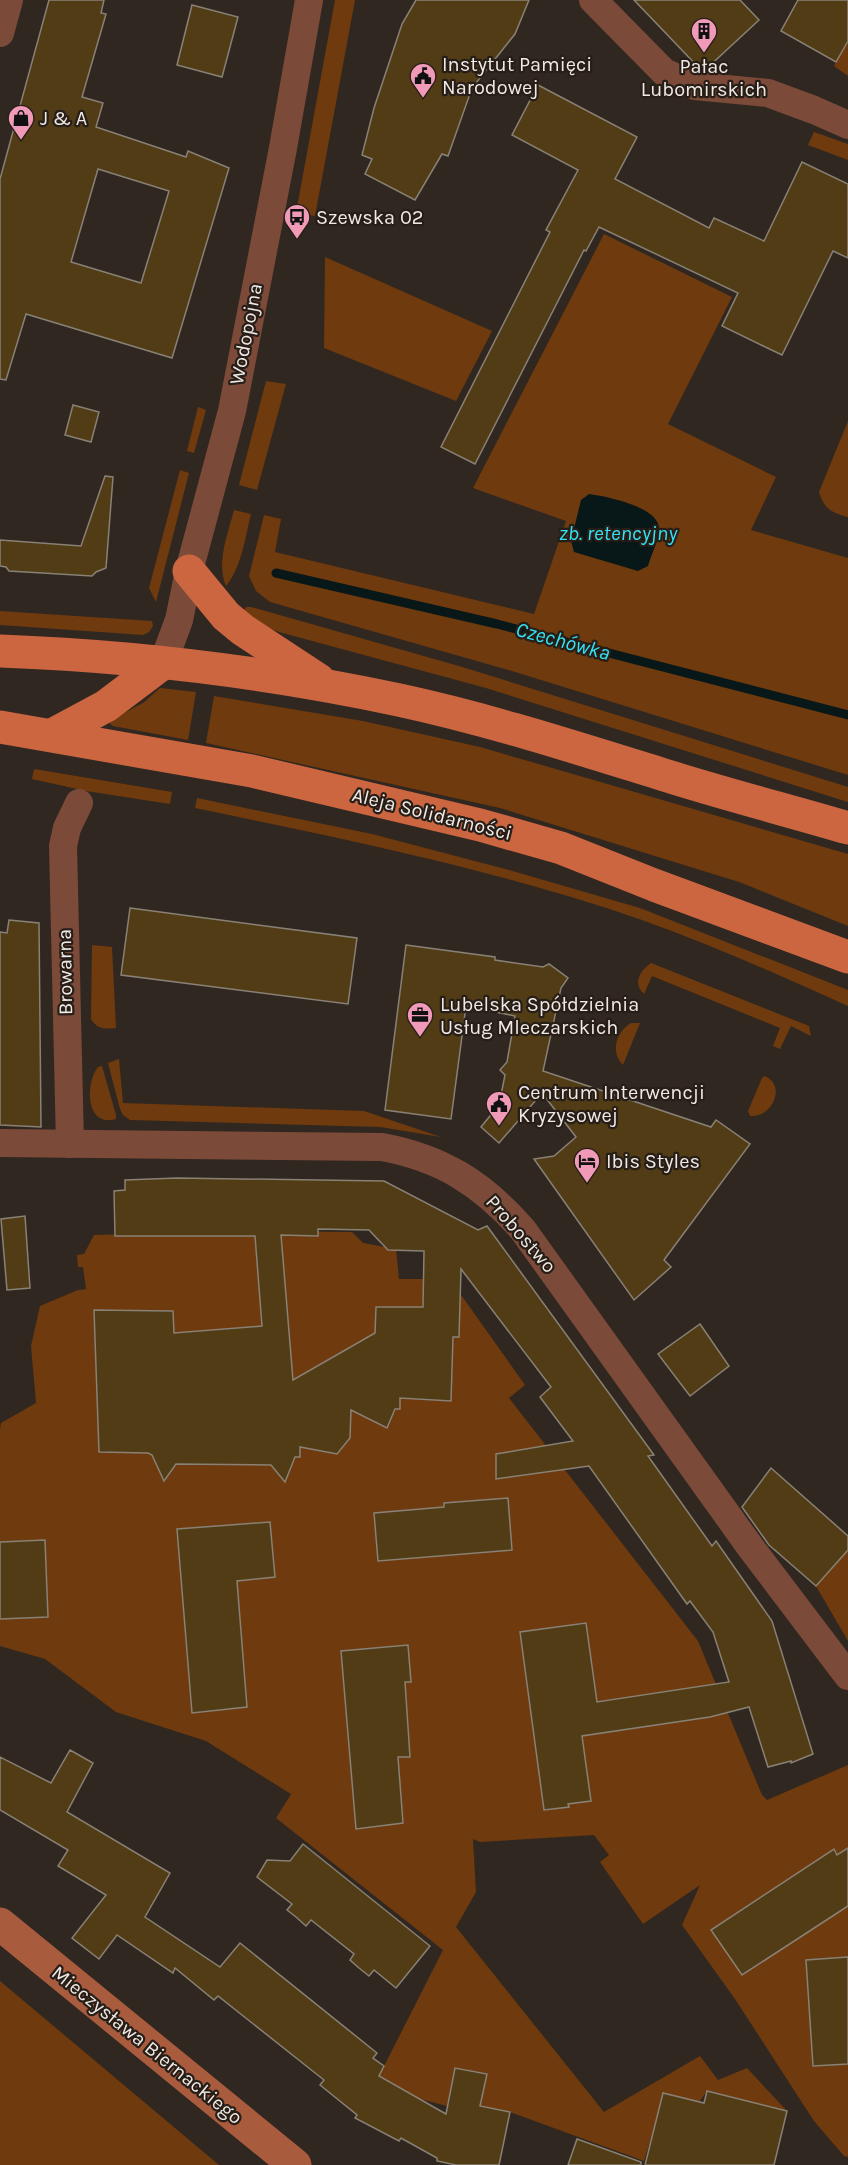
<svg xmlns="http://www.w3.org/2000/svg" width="848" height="2165" viewBox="0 0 848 2165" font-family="Karla,sans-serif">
<rect width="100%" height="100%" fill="#312721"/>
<!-- green -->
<g fill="#6f3a0d">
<polygon points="335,0 355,0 315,216 296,213"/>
<polygon points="848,41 848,76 834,66"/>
<polygon points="814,132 848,144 848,160 808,145"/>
<polygon points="604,234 732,297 668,424 776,477 751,530 848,558 848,775 512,671 270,602 256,591 249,576 264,515 281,519 275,552 534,614 566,521 473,488"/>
<polygon points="325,257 492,331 456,401 324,348"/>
<polygon points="266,381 286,384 257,490 239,485"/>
<polygon points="198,407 206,410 194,453 187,451"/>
<path d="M 848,421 L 848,517 C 832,513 824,509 819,492 Z"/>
<polygon points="180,470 189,473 156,602 149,588"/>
<path d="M 234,510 L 251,514 C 245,538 242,566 226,586 C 216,562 228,534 234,510 Z"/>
<polygon points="246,607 251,607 459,666 848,787 848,802 486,688 279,632 263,626 244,611"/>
<polygon points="0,611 152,621 153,626 149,632 143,635 0,625"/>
<polygon points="160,688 196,692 188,740 113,726 110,724 111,720 143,703"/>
<polygon points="214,696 363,721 480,747 848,854 848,926 739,882 500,808 206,743"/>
<polygon points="34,769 172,792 170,804 86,791 32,779"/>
<path d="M 197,798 L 372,834 L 509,870 L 640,908 L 848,990 L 848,1006 C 779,975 710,944 639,919 C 494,869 344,839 195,808 Z"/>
<path d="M 92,945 L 112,947 L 116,1028 C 105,1029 98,1030 91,1019 Z"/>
<path d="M 651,963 L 809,1026 L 811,1036 L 791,1026 L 780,1049 L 773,1046 L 780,1028 L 652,976 L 644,994 C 632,983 640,971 651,963 Z"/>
<path d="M 631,1023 L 640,1023 L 623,1065 C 610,1052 616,1032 631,1023 Z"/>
<polygon points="119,1059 123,1103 364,1111 441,1137 380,1127 130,1120 123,1115 120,1109 108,1063"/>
<path d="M 102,1066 L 116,1115 L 116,1119 C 85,1128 85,1083 98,1067 Z"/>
<path d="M 764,1076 C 787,1084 773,1118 750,1116 L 748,1111 L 762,1078 Z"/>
<polygon points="257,1231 352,1232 363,1243 396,1249 399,1279 458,1279 459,1292 525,1385 509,1398 698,1641 762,1795 767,1800 848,1765 848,2157 844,2156 814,2121 735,1999 682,1925 700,1885 643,1924 600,1862 609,1855 594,1835 480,1842 473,1839 476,1892 456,1927 604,2112 700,2056 718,2080 747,2068 787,2111 707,2091 680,2128 656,2122 644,2161 510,2112 480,2106 486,2075 455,2069 447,2106 420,2099 379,2076 443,1950 276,1818 291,1794 206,1741 116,1712 45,1659 0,1646 0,1429 1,1423 36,1403 31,1346 40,1306 78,1290 86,1289 83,1267 78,1267 77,1255 84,1254 94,1235"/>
<polygon points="814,1505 848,1536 848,1641 816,1586 774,1549"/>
<polygon points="0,1981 219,2165 0,2165"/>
</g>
<!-- water -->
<path fill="#081718" d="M 589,494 C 605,496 660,507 659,529 C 659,540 651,555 648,566 L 638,571 L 574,552 L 571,541 L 581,500 Z"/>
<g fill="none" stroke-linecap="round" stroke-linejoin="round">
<!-- stream -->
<polyline stroke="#081718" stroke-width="9" points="276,573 497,624 848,715"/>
</g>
<!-- building -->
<g fill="#513c15" stroke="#888176" stroke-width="1.5" fill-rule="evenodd">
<path d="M 49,0 L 104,0 L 101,13 L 106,14 L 82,97 L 103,103 L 96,127 L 186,157 L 188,151 L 229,168 L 172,358 L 26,314 L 6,380 L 0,379 L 0,179 ZM 98,169 L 169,191 L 141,283 L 71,262 Z"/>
<polygon points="416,0 529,0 515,34 472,88 448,156 442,154 415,200 365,174 372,159 362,155 374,108 402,24"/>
<polygon points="634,0 740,0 759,20 705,70 701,70"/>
<polygon points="798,0 848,0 848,41 836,62 781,31"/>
<polygon points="192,5 238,17 222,77 177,65"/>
<polygon points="538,85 637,137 615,179 709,228 714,218 764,241 802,162 848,184 848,258 833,251 782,355 722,326 738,293 599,227 586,251 584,250 475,464 441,447 550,232 546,230 578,170 512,135"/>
<polygon points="73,405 99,412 91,442 65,435"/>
<polygon points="105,476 113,477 106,568 96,572 92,576 9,571 6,567 0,566 0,540 81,546"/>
<polygon points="130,908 357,938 348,1004 121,975"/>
<polygon points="9,920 39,923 41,1127 0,1125 0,932 7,933"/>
<polygon points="406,945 495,957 495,960 543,967 549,964 568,978 561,988 543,1071 711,1127 716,1120 750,1144 664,1260 671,1267 634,1300 534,1159 554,1156 576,1137 542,1093 499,1143 481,1127 499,1105 505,1075 500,1070 507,1062 515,1016 466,1006 451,1119 385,1110"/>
<path d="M 177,1178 L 384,1181 L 478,1230 L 487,1226 L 654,1455 L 648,1456 L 712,1546 L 716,1541 L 772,1621 L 813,1754 L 791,1763 L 791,1761 L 768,1767 L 749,1707 L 710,1717 L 582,1736 L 591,1801 L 568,1804 L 569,1807 L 544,1810 L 520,1632 L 586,1623 L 597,1702 L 729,1682 L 713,1632 L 690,1601 L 687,1604 L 589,1466 L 496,1479 L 496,1454 L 573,1441 L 540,1397 L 551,1387 L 461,1269 L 459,1337 L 453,1337 L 451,1401 L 400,1398 L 400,1409 L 395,1409 L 387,1428 L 351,1410 L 350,1438 L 337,1454 L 300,1447 L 300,1457 L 295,1457 L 285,1482 L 271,1465 L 176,1464 L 164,1481 L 152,1455 L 148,1453 L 99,1452 L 94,1310 L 173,1311 L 174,1333 L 262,1326 L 255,1236 L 115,1236 L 114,1191 L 125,1190 L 125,1180 ZM 318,1229 L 369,1230 L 388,1250 L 424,1251 L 423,1307 L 376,1307 L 375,1333 L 293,1380 L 281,1235 L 318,1236 Z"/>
<polygon points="25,1216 30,1288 7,1290 1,1219"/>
<polygon points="700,1324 729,1366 690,1396 658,1354"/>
<polygon points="771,1468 848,1536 848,1550 816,1586 769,1545 742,1507"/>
<polygon points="508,1498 512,1550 378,1561 374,1513 444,1507 444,1503"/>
<polygon points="270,1522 275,1577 237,1581 247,1707 192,1713 177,1529"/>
<polygon points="45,1540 48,1617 0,1619 0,1542"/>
<polygon points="408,1645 411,1682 405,1682 410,1757 398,1757 403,1823 356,1829 341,1651"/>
<polygon points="70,1750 93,1763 67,1812 170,1873 145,1917 220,1967 240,1943 377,2053 373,2058 384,2066 379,2076 446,2114 455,2068 487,2074 480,2106 510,2112 499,2165 456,2165 437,2161 437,2158 401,2138 399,2141 355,2118 357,2115 320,2085 324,2080 218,1996 214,2000 175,1968 173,1973 117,1935 99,1959 72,1938 106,1895 58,1866 68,1850 0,1810 0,1757 51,1783"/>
<polygon points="303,1844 430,1946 396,1988 374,1970 369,1976 359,1968 350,1960 354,1954 311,1920 306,1926 296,1917 287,1910 292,1904 257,1877 267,1860 290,1861"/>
<polygon points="848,1848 848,1906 742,1975 711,1930 834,1849 837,1855"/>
<polygon points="848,1957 848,2064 813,2066 806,1960"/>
<polygon points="707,2091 787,2111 774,2165 645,2165 663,2093 704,2103"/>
<polygon points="577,2139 641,2162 641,2165 568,2165"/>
</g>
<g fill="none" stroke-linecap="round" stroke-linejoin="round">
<!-- street -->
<g stroke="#7c4a39" stroke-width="28">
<polyline points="593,0 664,72 695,86 768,93 814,110 848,125"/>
<polyline points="0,33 9,0"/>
<polyline points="163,663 179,620 189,571 232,411 283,148 309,0"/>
<path d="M 0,1143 L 382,1147 C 442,1158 483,1184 523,1230 L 751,1548 L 848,1676"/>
<polyline points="70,1144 63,846 67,828 79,803"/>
</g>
<!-- secondary -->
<polyline stroke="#a95b3e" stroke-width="33" points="0,1924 295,2165"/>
<!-- primary -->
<g stroke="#cc6641" stroke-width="33">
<polyline points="189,571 226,616 243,630 319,680"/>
<path d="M 0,651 C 134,656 268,672 399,700 C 492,720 583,750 674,778 C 732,796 790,811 848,828"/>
<polyline points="0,727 252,771 480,825 561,848 654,885 848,957"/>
<polyline points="52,735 106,706 163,663"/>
</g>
</g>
<!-- icons -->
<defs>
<g id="building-pin" transform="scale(1.35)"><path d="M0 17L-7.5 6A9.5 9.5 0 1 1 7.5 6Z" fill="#f09ab7" stroke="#271e17"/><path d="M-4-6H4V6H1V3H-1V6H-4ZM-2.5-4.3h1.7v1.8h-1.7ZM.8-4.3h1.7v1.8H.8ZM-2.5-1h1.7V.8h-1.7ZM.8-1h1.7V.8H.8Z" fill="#111"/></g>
<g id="civic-pin" transform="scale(1.35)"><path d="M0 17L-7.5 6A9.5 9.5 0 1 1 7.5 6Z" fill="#f09ab7" stroke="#271e17"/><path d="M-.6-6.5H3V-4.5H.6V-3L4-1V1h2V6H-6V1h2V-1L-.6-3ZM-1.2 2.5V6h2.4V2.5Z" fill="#111"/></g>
<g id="shop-pin" transform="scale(1.35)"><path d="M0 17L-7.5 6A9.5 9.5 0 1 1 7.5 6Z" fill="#f09ab7" stroke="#271e17"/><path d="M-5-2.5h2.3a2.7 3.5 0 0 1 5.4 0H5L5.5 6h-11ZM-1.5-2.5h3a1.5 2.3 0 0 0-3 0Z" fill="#111"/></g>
<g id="bus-pin" transform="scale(1.35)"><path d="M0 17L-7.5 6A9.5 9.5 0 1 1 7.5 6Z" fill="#f09ab7" stroke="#271e17"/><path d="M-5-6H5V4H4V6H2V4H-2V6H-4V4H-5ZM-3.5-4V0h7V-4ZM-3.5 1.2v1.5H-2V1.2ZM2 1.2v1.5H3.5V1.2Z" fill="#111"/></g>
<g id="office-pin" transform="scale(1.35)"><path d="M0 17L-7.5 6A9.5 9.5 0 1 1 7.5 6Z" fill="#f09ab7" stroke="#271e17"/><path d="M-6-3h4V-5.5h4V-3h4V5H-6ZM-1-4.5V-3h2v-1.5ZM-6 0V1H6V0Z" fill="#111"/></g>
<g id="hotel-pin" transform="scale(1.35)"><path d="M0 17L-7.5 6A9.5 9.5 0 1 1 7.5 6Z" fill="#f09ab7" stroke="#271e17"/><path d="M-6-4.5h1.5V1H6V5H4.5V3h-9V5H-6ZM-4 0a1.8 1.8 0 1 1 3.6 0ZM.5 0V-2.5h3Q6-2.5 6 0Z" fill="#111"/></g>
</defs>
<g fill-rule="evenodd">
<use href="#building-pin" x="704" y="31"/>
<use href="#civic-pin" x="423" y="76"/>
<use href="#shop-pin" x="21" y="118"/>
<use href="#bus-pin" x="297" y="217"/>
<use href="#office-pin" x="420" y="1015"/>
<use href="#civic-pin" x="499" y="1104"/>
<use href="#hotel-pin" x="587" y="1161"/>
</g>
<g text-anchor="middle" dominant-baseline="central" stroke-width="4.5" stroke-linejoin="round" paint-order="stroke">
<!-- poi labels -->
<g font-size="20" fill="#f0e9e5" stroke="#271e17" text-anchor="start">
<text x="442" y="64">Instytut Pamięci<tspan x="442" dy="23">Narodowej</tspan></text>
<text x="704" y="66" text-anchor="middle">Pałac<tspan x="704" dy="23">Lubomirskich</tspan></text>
<text x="40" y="118">J &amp; A</text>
<text x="316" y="217">Szewska 02</text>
<text x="440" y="1004">Lubelska Spółdzielnia<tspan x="440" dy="23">Usług Mleczarskich</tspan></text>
<text x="518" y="1092">Centrum Interwencji<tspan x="518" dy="23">Kryzysowej</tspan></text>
<text x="606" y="1161">Ibis Styles</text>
</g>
<!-- street labels -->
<g font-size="20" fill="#f0e9e5" stroke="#271e17">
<text transform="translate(246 334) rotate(-79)">Wodopojna</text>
<text transform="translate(432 814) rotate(14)">Aleja Solidarności</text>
<text transform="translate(65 972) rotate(-91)">Browarna</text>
<text transform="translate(521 1234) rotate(49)">Probostwo</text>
<text transform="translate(147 2045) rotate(39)">Mieczysława Biernackiego</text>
</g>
<!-- water labels -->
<g font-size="21" font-style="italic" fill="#35e2f3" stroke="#271e17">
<text x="618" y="533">zb. retencyjny</text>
<text transform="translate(563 641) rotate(15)">Czechówka</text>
</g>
</g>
</svg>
